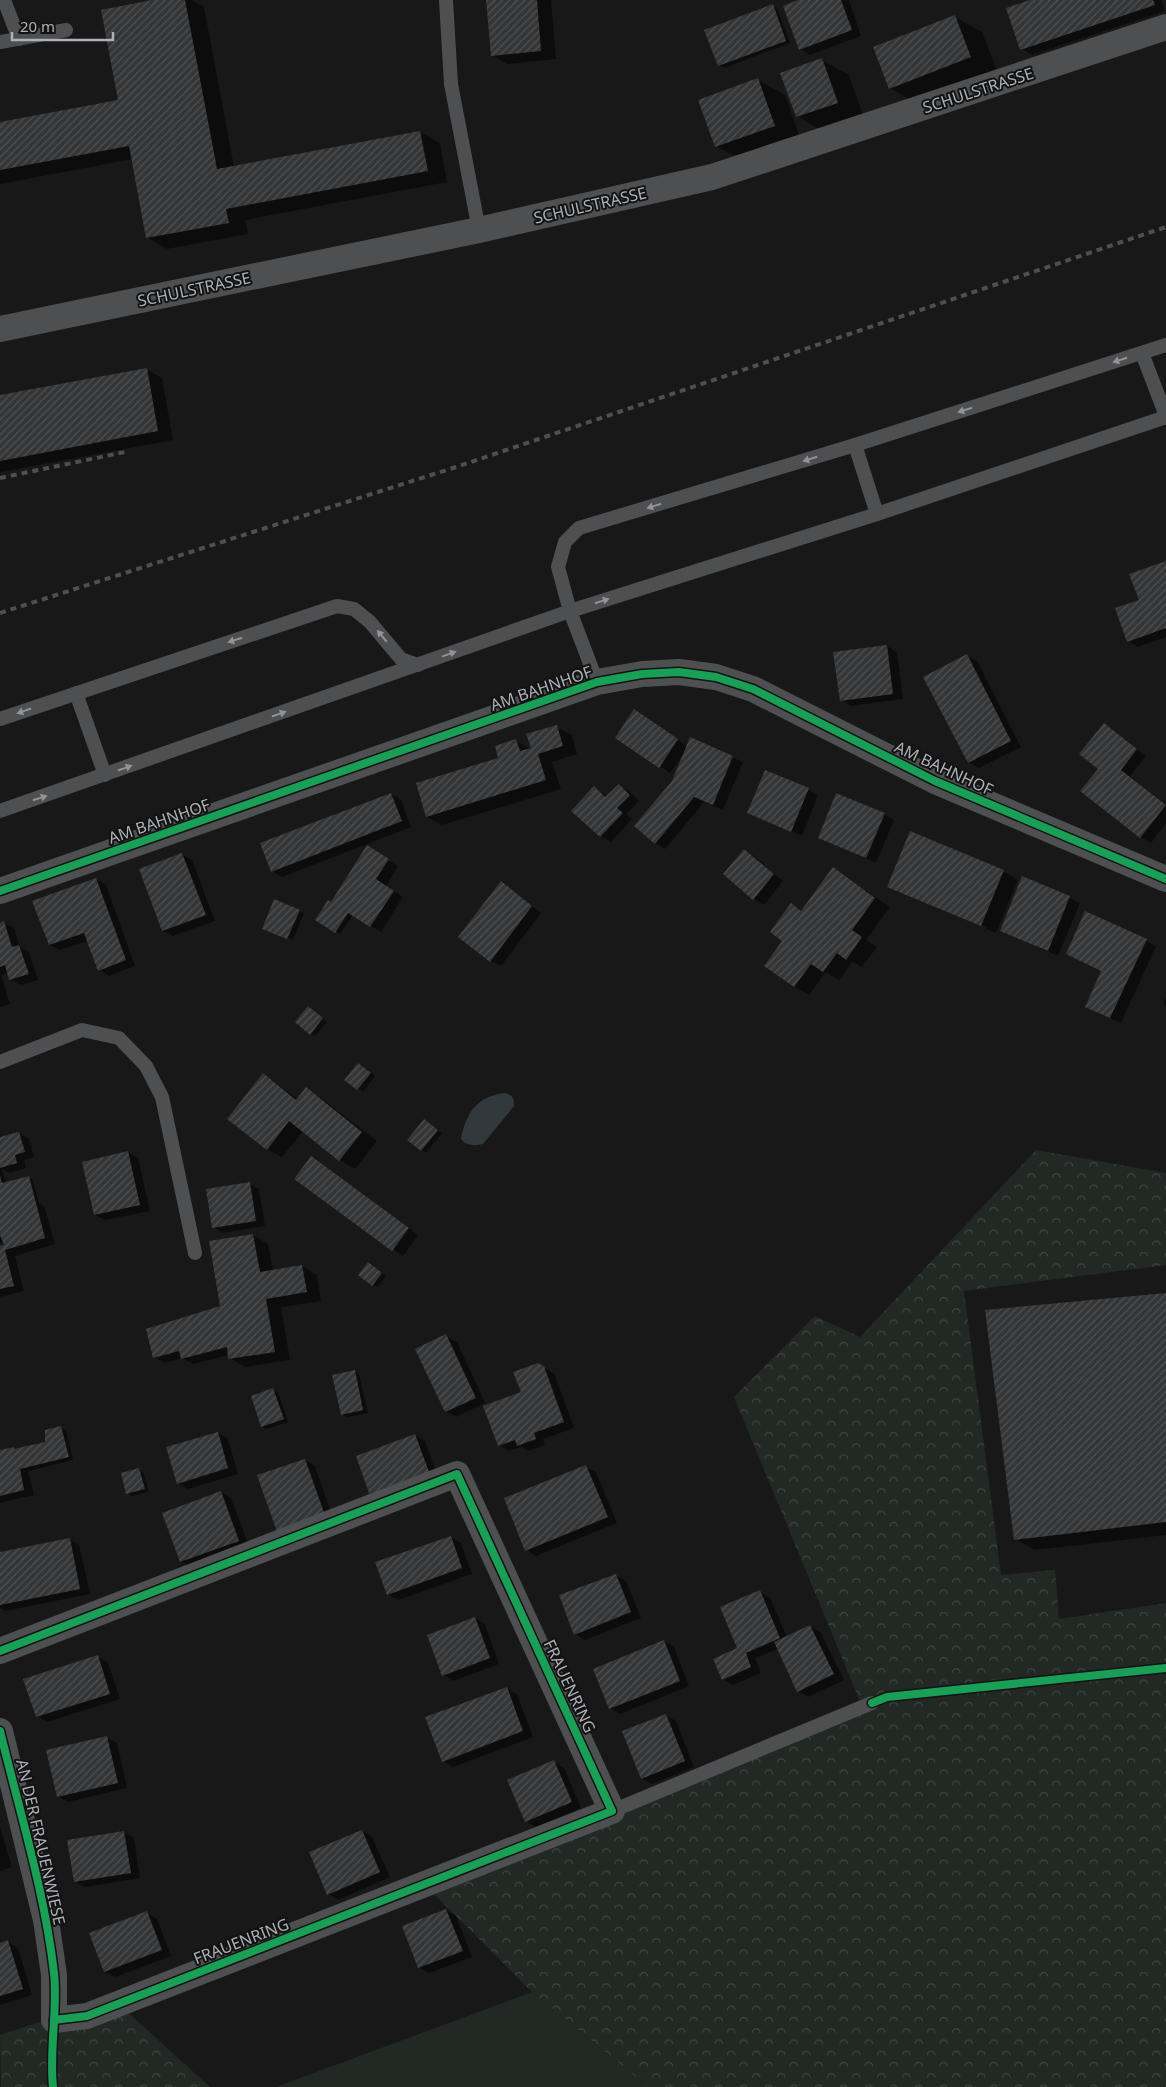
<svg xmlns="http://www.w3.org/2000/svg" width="1166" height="2087" viewBox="0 0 1166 2087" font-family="'Noto Sans',sans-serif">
<defs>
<pattern id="forest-crowns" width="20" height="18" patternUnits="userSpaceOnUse" patternTransform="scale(1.25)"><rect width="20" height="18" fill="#222823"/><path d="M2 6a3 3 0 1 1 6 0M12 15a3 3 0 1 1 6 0" fill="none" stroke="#3f4541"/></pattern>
<pattern id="building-hatch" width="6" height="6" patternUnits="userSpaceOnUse" patternTransform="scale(1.25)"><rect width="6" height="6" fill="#343536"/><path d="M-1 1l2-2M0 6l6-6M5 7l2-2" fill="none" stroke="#4f5051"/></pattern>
</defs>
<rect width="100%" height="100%" fill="#181819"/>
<!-- green -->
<polygon fill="#222823" points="532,1992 648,2087 276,2087"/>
<!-- forest -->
<g fill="url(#forest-crowns)">
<polygon points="1036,1150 1166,1173 1166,1265 964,1291 1001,1575 1055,1570 1059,1619 1166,1603 1166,2087 648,2087 532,1992 419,1879 864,1711 734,1397 815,1316 860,1337"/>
<polygon points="112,1998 210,2087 1,2087 0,2035"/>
</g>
<!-- water -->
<path fill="#31393d" d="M 504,1093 C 512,1095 514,1097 514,1106 L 483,1144 C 475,1146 466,1146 461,1139 C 466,1112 477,1097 504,1093 Z"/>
<!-- shadow -->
<g fill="#0007">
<polygon points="159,0 192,0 204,7 234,167 420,132 440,143 447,182 245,220 248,234 167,249 148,238 133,159 0,184 0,124 120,101"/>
<polygon points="487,0 551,0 556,59 507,64 492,55"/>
<polygon points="802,0 849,0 861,36 810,55 800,49"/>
<polygon points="1034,0 1161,0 1165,11 1032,55 1022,49"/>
<polygon points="773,6 777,8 790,43 724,68 719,65"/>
<polygon points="955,17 982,32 998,73 917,104 890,88"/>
<polygon points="822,60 849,75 864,118 824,132 797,116"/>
<polygon points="758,80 785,95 801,141 743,161 716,146"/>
<polygon points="146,369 162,378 173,440 0,472 0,396"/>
<polygon points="1166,563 1166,637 1138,647 1128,641 1140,601"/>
<polygon points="887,646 897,652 903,699 851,706 841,700"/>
<polygon points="967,656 977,661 1021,747 979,768 969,763 925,677"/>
<polygon points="644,717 687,746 690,739 743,762 723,810 704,802 665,849 655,843 673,781 685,752 670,773 616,737"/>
<polygon points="1104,724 1146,756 1130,776 1166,805 1166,823 1151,843 1141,837 1100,769"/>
<polygon points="556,727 572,735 577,754 552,762 561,789 442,825 427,817 500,759 516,741 533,750"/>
<polygon points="619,785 629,791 639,801 626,814 632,819 611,842 601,836 594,788 608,797"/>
<polygon points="808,789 818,795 802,836 748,812"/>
<polygon points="391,794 401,800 411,827 282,877 272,871"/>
<polygon points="884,814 894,820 876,863 819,837"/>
<polygon points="744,850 754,856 783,881 764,905 754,899"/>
<polygon points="377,853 398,866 386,886 403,897 381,932 353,915 340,934 317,920"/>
<polygon points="182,854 192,860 215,921 173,936 163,931"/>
<polygon points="833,869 890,907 866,940 877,947 862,967 852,962 839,980 826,972 809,995 794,986 783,941 791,905 803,911"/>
<polygon points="1003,871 1018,880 996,933 986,929 987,927 902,892 902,894 888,886"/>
<polygon points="1023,878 1080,903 1058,956 1001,931"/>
<polygon points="96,879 106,885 135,966 109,976 99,970 88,941 60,950 50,945"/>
<polygon points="501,883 541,913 501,966 491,961"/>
<polygon points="299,911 304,913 293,940 267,929"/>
<polygon points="4,923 14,928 20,947 29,952 38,980 21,985 11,979 8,973 1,975 10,1004 0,1007 0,924"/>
<polygon points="1146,941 1156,946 1121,1023 1086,1006 1103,971"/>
<polygon points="1166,997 1166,1006 1163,1004"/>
<polygon points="313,1010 327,1022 315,1036 310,1034"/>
<polygon points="363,1067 375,1076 363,1092 346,1080"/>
<polygon points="263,1075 278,1084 298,1099 306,1089 321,1098 377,1141 355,1169 340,1160 303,1131 282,1157 267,1149"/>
<polygon points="428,1123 442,1133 426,1153 409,1140"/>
<polygon points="0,1132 2,1138 19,1133 29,1139 34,1157 24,1160 26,1168 10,1173 2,1169 6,1183 28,1177 33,1180 39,1203 44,1206 55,1244 15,1256 24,1291 0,1297 0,1247 5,1245 4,1242 0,1243"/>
<polygon points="128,1152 138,1158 150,1211 105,1220 95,1215"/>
<polygon points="311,1158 418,1235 403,1256 296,1179"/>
<polygon points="249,1184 259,1189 265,1226 223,1233 213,1227"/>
<polygon points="253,1235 268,1244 273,1271 302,1266 317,1275 321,1301 281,1307 290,1360 245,1367 230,1358 229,1355 193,1364 182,1358 165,1363 155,1357 221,1308"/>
<polygon points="373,1267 386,1276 378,1287 373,1285"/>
<polygon points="1166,1294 1166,1535 1035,1550 1015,1539"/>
<polygon points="446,1336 457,1342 485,1403 456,1417 446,1411"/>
<polygon points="543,1367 554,1373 574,1428 543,1439 545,1445 528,1451 521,1447 509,1451 499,1445 522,1393"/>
<polygon points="355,1371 359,1374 368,1413 347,1417 342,1414"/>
<polygon points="273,1389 278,1392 288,1422 267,1429 262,1427 252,1397"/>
<polygon points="61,1428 66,1430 73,1460 28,1471 34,1495 0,1503 0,1452 13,1448 16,1450 47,1443"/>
<polygon points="218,1433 228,1439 238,1474 188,1489 178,1483"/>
<polygon points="415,1435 425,1441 440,1483 382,1504"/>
<polygon points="305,1460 315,1466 334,1521 258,1476"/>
<polygon points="586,1467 596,1472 617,1523 536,1556 526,1550"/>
<polygon points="139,1469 143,1472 149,1492 132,1496 128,1494"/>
<polygon points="221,1492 231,1498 249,1546 191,1567 181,1562"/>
<polygon points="451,1537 461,1543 472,1574 398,1600 388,1594"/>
<polygon points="69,1539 79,1545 90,1594 5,1611 0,1608 0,1553"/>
<polygon points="616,1575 626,1581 641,1618 585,1640 575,1634"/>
<polygon points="760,1592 770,1598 787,1637 810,1626 820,1632 844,1680 808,1697 798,1691 778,1649 755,1658 761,1673 733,1685 723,1679 739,1649"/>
<polygon points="475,1618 485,1624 499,1664 453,1681 443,1675"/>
<polygon points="664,1641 674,1647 689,1686 620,1714 610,1708"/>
<polygon points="98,1657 108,1663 120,1699 47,1722 37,1716"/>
<polygon points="507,1688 517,1694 533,1737 453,1767 443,1761"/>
<polygon points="666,1715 676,1721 694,1767 652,1784 642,1778"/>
<polygon points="107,1738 117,1743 127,1788 68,1802 58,1796"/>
<polygon points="554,1762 564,1768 581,1808 536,1827 526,1821"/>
<polygon points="0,1827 12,1867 0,1871"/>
<polygon points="362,1831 372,1837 390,1877 338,1900 328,1894"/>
<polygon points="124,1832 134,1838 140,1878 85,1887 75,1882"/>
<polygon points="446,1910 456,1916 472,1957 429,1973 419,1967"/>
<polygon points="147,1913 157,1919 171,1956 115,1977 105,1972 91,1934"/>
<polygon points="8,1942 18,1948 32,1995 0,2005 0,1944"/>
</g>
<!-- building -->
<g fill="url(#building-hatch)">
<polygon points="152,0 185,0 217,169 420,131 428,171 226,209 229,223 146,238 129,146 0,170 0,122 118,100 101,10"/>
<polygon points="486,0 537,0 541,51 491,56"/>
<polygon points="798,0 841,0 852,30 799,50 783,6"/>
<polygon points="1030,0 1153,0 1155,5 1020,50 1006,8"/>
<polygon points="773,4 786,41 718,66 704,30"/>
<polygon points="955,15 971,57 889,89 873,47"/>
<polygon points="822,58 838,103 796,117 780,73"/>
<polygon points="758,78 775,126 715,147 698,100"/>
<polygon points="147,368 158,431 0,461 0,395"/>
<polygon points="1166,561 1166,628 1127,642 1115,608 1139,600 1129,574"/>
<polygon points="887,645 893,694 840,701 833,652"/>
<polygon points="967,654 1011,741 968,763 923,677"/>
<polygon points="634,709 678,739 659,768 615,738"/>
<polygon points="1104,723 1137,749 1121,770 1166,805 1140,838 1080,791 1098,769 1079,754"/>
<polygon points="557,725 563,746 538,754 546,780 426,817 416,783 498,758 495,746 516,739 520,751 531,748 526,734"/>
<polygon points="690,737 733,756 713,805 694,797 655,844 634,826 672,781"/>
<polygon points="765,770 809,788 791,832 747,813"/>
<polygon points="619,784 630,795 617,808 623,813 600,837 571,811 594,786 605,797"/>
<polygon points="391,793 402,821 271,872 260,843"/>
<polygon points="836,793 885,813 866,858 818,838"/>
<polygon points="910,831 1004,870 981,926 887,887"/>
<polygon points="367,845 389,859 376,879 394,891 370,927 348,913 335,933 315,920 328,900 331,902"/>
<polygon points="744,849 774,874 753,900 723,874"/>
<polygon points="182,853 206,915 162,931 139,869"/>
<polygon points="833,867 875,898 852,930 862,937 846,960 837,953 823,972 811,964 794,987 764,966 782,941 770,932 791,903 801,911"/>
<polygon points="1022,876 1070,896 1048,951 1000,931"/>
<polygon points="96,878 126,960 98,971 84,933 49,945 32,901"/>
<polygon points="501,881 532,906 490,962 458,937"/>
<polygon points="274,899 300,910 287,939 262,929"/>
<polygon points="1085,911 1147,939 1110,1018 1085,1007 1101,971 1066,954"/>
<polygon points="4,921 12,947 19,945 29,974 9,980 5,965 0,967 0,923"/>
<polygon points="308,1006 323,1018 310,1035 295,1022"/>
<polygon points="358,1063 371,1073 357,1090 344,1080"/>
<polygon points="263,1073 296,1100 306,1087 362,1132 339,1161 289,1121 267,1150 227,1119"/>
<polygon points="424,1119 438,1130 421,1151 407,1140"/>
<polygon points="19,1132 25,1152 15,1155 17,1163 0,1168 0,1137"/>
<polygon points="128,1151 140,1205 94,1215 82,1162"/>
<polygon points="311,1156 409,1228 392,1251 294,1179"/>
<polygon points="0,1176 2,1183 29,1176 45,1238 5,1250 14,1286 0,1289 0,1246 4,1245 0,1235"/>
<polygon points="250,1182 256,1221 212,1228 206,1189"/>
<polygon points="253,1234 260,1272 302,1265 307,1292 266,1299 275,1352 228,1359 227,1347 181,1359 179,1351 153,1358 146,1329 220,1306 209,1241"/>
<polygon points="368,1262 382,1273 372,1286 358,1275"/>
<polygon points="1166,1293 1166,1522 1014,1540 985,1310"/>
<polygon points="446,1334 476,1398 445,1412 415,1349"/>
<polygon points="538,1363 544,1366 564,1422 534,1433 536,1439 517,1446 515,1440 498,1446 483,1406 521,1392 513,1372"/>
<polygon points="355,1370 363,1410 341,1415 332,1375"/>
<polygon points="273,1388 284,1419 261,1427 251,1396"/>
<polygon points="61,1426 69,1457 20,1469 24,1490 0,1496 0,1450 14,1447 14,1449 45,1442 45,1430"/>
<polygon points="218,1432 228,1468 177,1484 166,1447"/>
<polygon points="415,1434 431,1477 371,1499 356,1456"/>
<polygon points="305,1459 325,1515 277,1532 257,1475"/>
<polygon points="586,1465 608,1517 525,1551 504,1498"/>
<polygon points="139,1468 145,1489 126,1494 121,1473"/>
<polygon points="221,1491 239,1541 180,1562 162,1513"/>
<polygon points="451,1536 462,1568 387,1595 375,1562"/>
<polygon points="70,1538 80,1589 0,1605 0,1552"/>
<polygon points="616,1574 631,1612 574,1635 559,1595"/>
<polygon points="760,1590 780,1638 746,1653 751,1667 722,1680 713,1659 737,1648 720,1607"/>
<polygon points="475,1617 490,1658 442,1676 427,1635"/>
<polygon points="810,1625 834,1674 797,1692 774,1642"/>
<polygon points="664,1640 680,1681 609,1709 593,1669"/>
<polygon points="98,1655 110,1694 36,1717 23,1679"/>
<polygon points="507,1687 523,1731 442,1762 425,1717"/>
<polygon points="666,1714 685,1761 641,1779 622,1731"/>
<polygon points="107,1736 118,1783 57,1797 46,1750"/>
<polygon points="554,1760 572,1802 525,1822 507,1780"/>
<polygon points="362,1830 380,1872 327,1895 309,1852"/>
<polygon points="124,1831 131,1873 74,1882 67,1840"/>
<polygon points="446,1909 463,1951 418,1968 402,1926"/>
<polygon points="147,1911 162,1950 104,1972 89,1933"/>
<polygon points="8,1940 23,1989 0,1996 0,1943"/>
</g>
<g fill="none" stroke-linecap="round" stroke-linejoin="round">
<!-- lane -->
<g stroke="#4e4f51" stroke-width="14">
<polyline points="4,0 19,39"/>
<polyline points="446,0 451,84 479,230"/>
<polyline points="0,42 66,30"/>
<polyline points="1142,353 1166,416"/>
<polyline points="855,445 877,514"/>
<polyline points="597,682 570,611 558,567 565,542 579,528 855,445 1166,345"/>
<polyline points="76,693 105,775"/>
<polyline points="0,719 337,606 354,609 370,622 401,659 418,665"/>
<polyline points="0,811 570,611 877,514 1166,417"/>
<polyline points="0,1062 82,1030 119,1038 146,1066 162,1097 195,1253"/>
<polyline points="612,1811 872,1703"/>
</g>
<!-- street -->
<g stroke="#4e4f51" stroke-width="26">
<polyline points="0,329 479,230 712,177 1166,27"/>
<polyline points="0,891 597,682 642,674 679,672 716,677 753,689 935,781 1166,879"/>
<polyline points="0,1651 457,1474 612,1811 87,2016 54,2020 54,1975 46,1920 0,1731"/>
</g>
<!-- rail -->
<g stroke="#4e4f51" stroke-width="4" stroke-dasharray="6 5" stroke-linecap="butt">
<polyline points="0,478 125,452"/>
<polyline points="0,613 456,467 1166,227"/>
</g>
<!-- cycleway casing -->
<g stroke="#131314" stroke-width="11">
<g id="cycleway">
<polyline points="0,891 597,682 642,674 679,672 716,677 753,689 935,781 1166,879"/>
<polyline points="0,1651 457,1474 612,1811 87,2016 54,2020"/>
<polyline points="872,1703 887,1697 1166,1668"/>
<path d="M 0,1731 C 19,1809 45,1893 54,1973 C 58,2010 49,2049 53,2087"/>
</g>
</g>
<!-- cycleway -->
<use href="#cycleway" stroke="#1a9f57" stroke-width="8"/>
</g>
<!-- one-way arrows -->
<defs><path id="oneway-solid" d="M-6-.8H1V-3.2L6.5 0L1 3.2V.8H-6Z" transform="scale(1.25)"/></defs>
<g fill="#909499">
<use href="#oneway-solid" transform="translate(1120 360) rotate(162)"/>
<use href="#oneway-solid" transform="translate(965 410) rotate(162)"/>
<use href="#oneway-solid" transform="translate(810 459) rotate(163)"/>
<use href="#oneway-solid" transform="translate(654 506) rotate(163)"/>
<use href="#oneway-solid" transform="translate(602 601) rotate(-18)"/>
<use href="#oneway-solid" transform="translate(382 636) rotate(-130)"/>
<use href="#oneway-solid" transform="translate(235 640) rotate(162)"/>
<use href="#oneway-solid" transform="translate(449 654) rotate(-20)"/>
<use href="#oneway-solid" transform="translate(24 711) rotate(161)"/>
<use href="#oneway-solid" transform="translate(279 714) rotate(-19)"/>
<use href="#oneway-solid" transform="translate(125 768) rotate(-19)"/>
<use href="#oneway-solid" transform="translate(40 798) rotate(-18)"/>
</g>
<g text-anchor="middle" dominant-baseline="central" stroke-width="4" stroke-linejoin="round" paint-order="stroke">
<!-- street labels -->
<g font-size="16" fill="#acb1b8" stroke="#131314">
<text transform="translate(978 90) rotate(-18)">SCHULSTRASSE</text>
<text transform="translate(590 205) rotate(-13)">SCHULSTRASSE</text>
<text transform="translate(194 289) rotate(-12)">SCHULSTRASSE</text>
<text transform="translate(541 688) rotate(-19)">AM BAHNHOF</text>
<text transform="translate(944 768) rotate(25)">AM BAHNHOF</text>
<text transform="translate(159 821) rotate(-19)">AM BAHNHOF</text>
<text transform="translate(570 1686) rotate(65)">FRAUENRING</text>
<text transform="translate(41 1842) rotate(77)">AN DER FRAUENWIESE</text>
<text transform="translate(241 1941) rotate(-21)">FRAUENRING</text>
</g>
</g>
<!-- scale -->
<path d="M12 32v8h101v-8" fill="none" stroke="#acb1b8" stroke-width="2.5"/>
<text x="20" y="32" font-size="15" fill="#acb1b8" stroke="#131314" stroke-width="4" paint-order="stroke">20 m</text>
</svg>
